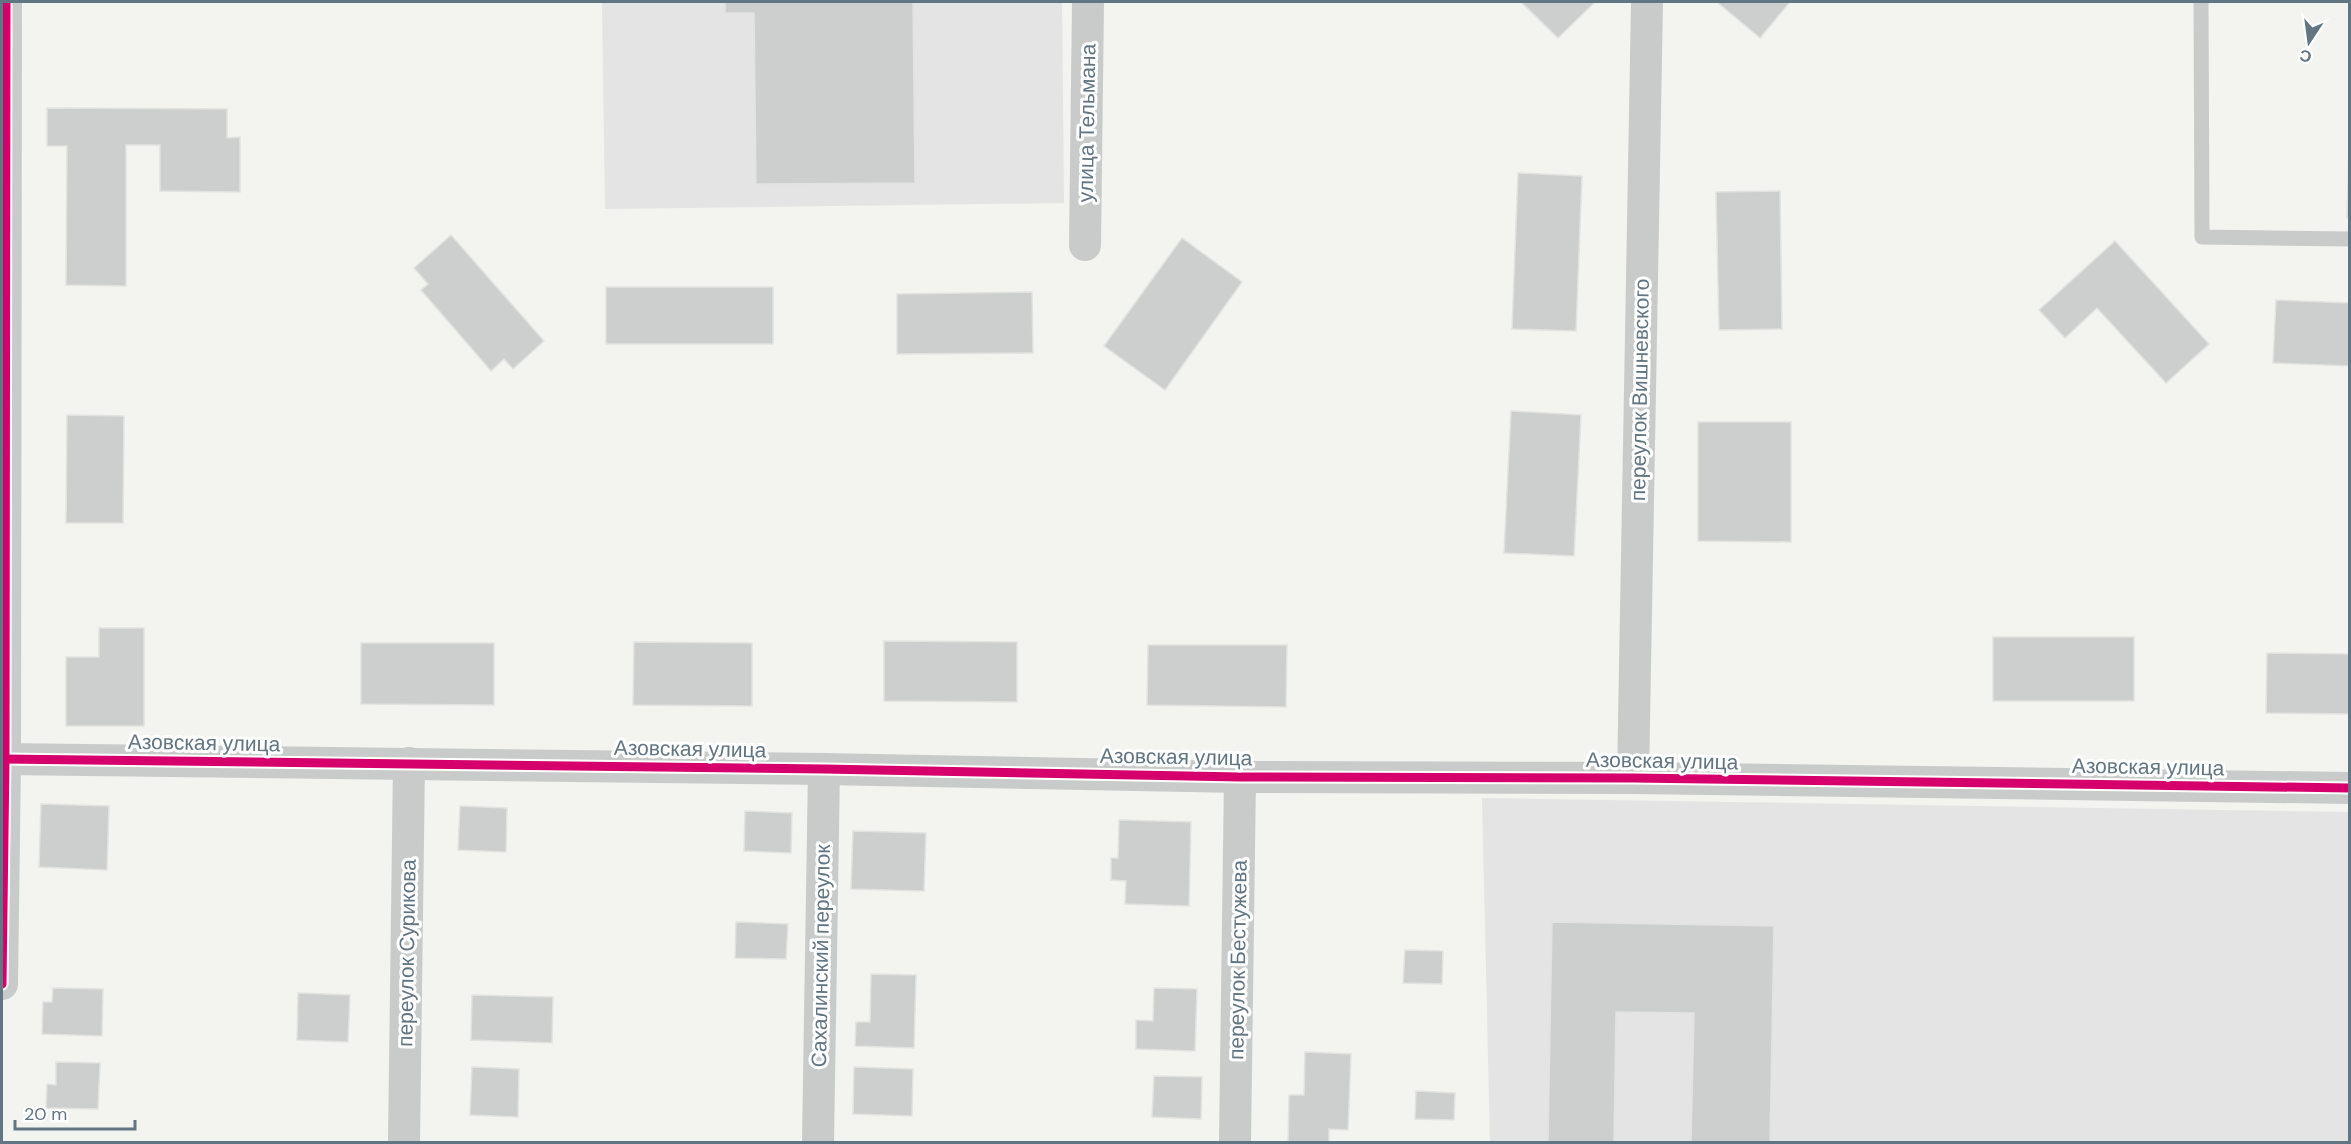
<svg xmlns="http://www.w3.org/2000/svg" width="2351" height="1144" viewBox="0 0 2351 1144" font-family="'DM Sans',sans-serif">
<rect width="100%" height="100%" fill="#f3f3f0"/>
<!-- built -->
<g fill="#e3e4e3">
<polygon points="602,2 1062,2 1064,203 605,209"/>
<polygon points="1482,798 2349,812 2349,1142 1490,1142"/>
</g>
<!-- building -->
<g fill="#cccfce" stroke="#e2e2e0" stroke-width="1.5">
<polygon points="725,2 913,2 915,183 756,184 754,13 725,13"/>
<polygon points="1521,2 1595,2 1558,38"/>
<polygon points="1717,2 1790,2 1760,38"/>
<polygon points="47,108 227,109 227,138 240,137 240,192 160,191 160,145 126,145 126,286 66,285 67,146 47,146"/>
<polygon points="2349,144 2350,144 2350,218 2347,218"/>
<polygon points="1518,173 1582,176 1576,331 1512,329"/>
<polygon points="1780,191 1782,329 1719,330 1716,192"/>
<polygon points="451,235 544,341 513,369 504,359 491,371 421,290 428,284 414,268"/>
<polygon points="1182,238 1242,282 1165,390 1104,346"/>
<polygon points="2115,241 2209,344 2166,383 2097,308 2065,338 2039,310"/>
<rect x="606" y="287" width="167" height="57"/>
<polygon points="1032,292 1033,353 897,354 897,294"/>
<polygon points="2276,300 2350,303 2350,366 2273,363"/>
<polygon points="1511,411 1581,415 1574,556 1504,553"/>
<polygon points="67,415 124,416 123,523 66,523"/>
<polygon points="1698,422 1791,422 1791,542 1698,541"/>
<polygon points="99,628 144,628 144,726 66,726 66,657 99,657"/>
<rect x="1993" y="637" width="141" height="64"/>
<polygon points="884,641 1017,642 1017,702 884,701"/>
<polygon points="634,642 752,643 752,706 633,705"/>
<polygon points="361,643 494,643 494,705 361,704"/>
<polygon points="1148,645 1287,645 1286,707 1147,705"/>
<polygon points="2267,653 2350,654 2350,714 2266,713"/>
<polygon points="41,804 109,806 107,870 39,867"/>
<polygon points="460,806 507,808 506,852 458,850"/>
<polygon points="745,811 792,813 791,853 744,851"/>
<polygon points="1119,820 1191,822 1189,906 1125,904 1126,881 1111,880 1111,858 1118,858"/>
<polygon points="853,831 926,833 924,891 851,889"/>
<polygon points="736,922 788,924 786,959 735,958"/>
<polygon points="1552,922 1774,926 1770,1142 1691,1142 1694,1013 1616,1012 1614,1142 1548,1142"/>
<polygon points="1405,950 1443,951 1442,984 1403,983"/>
<polygon points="871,974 916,975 914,1048 855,1046 856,1022 870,1022"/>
<polygon points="53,988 103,989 102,1036 42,1034 43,1002 52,1002"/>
<polygon points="1154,988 1197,989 1195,1051 1136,1049 1136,1020 1153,1021"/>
<polygon points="298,993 350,995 348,1042 297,1040"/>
<polygon points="472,995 553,997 552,1043 471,1040"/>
<polygon points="1305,1052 1351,1054 1348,1130 1329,1129 1329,1142 1288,1142 1289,1095 1304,1095"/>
<polygon points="56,1062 100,1063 98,1109 46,1108 47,1084 56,1085"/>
<polygon points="472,1067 519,1069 518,1117 470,1115"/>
<polygon points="854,1067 913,1069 912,1116 853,1114"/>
<polygon points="1154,1076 1202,1077 1201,1119 1152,1117"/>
<polygon points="1416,1091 1455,1093 1454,1120 1415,1119"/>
</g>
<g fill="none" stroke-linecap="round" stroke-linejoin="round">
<!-- service -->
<polyline stroke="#c9cbcb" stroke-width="15" points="2201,2 2202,237 2350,239"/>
<!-- minor -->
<g stroke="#c9cbcb" stroke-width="32">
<polyline points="1085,245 1088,2"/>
<polyline points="2,759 824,769 1240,777 1633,778 2350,788"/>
<polyline points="1633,778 1647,2"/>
<polyline points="2,984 5,759 6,2"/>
<polyline points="404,1142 409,763"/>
<polyline points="818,1142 824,769"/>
<polyline points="1235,1142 1240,777"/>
</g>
<!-- cycleway casing -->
<g stroke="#fff" stroke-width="13">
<g id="cycleway">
<polyline points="2,759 824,769 1240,777 1633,778 2350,788"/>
<polyline points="2,984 5,759 6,2"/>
</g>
</g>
<!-- cycleway -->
<use href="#cycleway" stroke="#d6006c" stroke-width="9"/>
</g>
<g text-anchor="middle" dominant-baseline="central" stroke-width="6" stroke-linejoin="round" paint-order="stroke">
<!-- street labels -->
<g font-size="21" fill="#617682" stroke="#fff">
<text transform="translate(1087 123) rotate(-89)">улица Тельмана</text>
<text transform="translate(1640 390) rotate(-89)">переулок Вишневского</text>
<text transform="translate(204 743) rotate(1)">Азовская улица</text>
<text transform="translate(690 749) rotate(1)">Азовская улица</text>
<text transform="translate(1176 757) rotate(1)">Азовская улица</text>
<text transform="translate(1662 761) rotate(1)">Азовская улица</text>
<text transform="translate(2148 767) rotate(1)">Азовская улица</text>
<text transform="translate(407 953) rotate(-89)">переулок Сурикова</text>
<text transform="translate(821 956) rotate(-89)">Сахалинский переулок</text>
<text transform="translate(1238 960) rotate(-89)">переулок Бестужева</text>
</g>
</g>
<!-- border -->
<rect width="2351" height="1144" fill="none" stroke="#617682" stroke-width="6"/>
<!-- north arrow -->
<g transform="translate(2309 42) rotate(193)" stroke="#ffffff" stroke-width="4.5" paint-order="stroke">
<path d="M0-4.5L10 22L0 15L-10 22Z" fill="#617682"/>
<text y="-9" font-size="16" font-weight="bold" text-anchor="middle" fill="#617682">С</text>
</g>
<!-- scale -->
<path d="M15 1120v9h120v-9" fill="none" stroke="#617682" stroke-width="3"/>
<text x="24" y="1120" font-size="18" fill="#617682" stroke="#ffffff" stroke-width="4.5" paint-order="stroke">20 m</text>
</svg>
